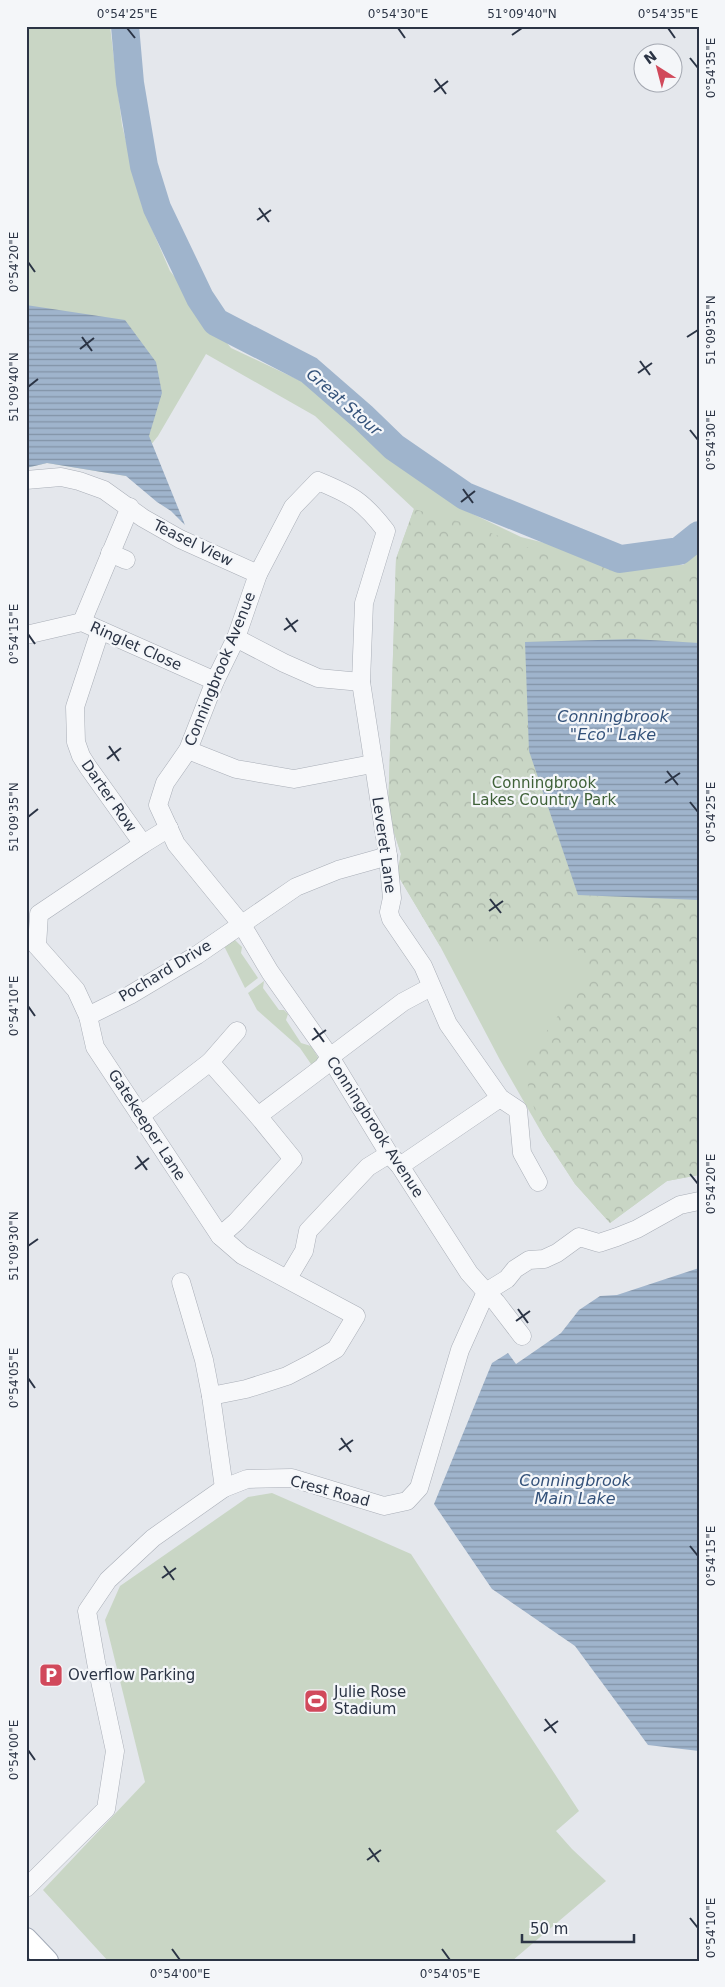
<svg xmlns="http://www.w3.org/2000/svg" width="725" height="1987" viewBox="0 0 725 1987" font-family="'DejaVu Sans',sans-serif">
<defs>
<pattern id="forest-crowns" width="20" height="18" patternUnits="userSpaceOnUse" patternTransform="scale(1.25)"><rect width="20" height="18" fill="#c9d6c5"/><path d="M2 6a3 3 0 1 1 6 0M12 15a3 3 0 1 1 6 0" fill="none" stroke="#adb8ab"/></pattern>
<pattern id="water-rules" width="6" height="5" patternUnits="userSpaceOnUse" patternTransform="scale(1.25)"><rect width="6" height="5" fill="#9fb4cc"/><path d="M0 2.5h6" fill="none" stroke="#8293a7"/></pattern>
</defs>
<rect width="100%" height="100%" fill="#e4e7ec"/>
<!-- green -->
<g fill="#c9d6c5">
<polygon points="26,26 110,26 122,125 142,206 170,271 231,348 303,382 329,397 385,447 458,507 521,537 573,550 603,559 683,565 699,551 699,1175 667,1181 610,1223 575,1184 543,1135 500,1060 440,946 397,874 401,854 388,814 396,559 414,509 315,416 206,354 158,436 126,476 47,463 26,468"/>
<polygon points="233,938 242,947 241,953 258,978 245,988 223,944"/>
<polygon points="264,981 263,988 279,1010 284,1010 288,1014 286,1020 301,1043 311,1046 319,1059 313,1067 300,1048 257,1010 248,993"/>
<polygon points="272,1493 411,1554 579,1811 556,1831 572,1849 606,1881 512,1961 108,1961 43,1890 145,1782 105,1620 120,1586 248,1497"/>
</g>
<!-- forest -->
<polygon fill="url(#forest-crowns)" points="414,509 468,524 567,563 684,575 699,571 699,643 634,639 525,642 529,751 578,895 699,900 699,1175 667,1181 610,1223 575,1184 543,1135 528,1089 527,1059 587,975 582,953 569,944 440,946 397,874 401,854 388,814 396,559"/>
<!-- water -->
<g fill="url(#water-rules)">
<polygon points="26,305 125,320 156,362 162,393 149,436 185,525 171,511 157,502 126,476 47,463 26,468"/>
<polygon points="634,639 699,643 699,900 578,895 529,751 525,642"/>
<polygon points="699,1268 699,1751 648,1745 575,1646 492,1589 434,1504 492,1363 508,1353 516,1364 561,1333 579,1310 600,1296 617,1295"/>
</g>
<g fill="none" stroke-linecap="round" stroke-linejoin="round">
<!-- river -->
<polyline stroke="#9fb4cc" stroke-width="28" points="125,26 130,83 144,166 157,208 200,298 216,322 309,370 363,417 394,447 465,496 620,559 679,551 699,535"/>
<!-- minor casing -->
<g stroke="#a9aeb7" stroke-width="19">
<g id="minor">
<polyline points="26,480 61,477 79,481 104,490 143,518 180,539 258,574"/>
<polyline points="110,553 126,560"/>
<polyline points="82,622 130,507"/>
<polyline points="100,631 75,707 76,742 81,756 88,767 143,844 169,828"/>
<polyline points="26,635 82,622 215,681"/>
<polyline points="236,638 284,663 318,678 361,682"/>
<polyline points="188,750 236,769 294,779 372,764"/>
<polyline points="37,946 76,990 88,1016 95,1047 220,1236 242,1255 356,1316 336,1349 312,1363 287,1376 246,1389 211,1396"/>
<polyline points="37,946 39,914 143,844"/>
<polyline points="88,1016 130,995 197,955 296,887 338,870 388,856"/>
<polyline points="210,1062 237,1031"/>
<polyline points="140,1116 210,1062 258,1116 293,1159 236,1222 220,1236"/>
<polyline points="258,1116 323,1067 330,1057 403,1002 431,987"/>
<polyline points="400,1166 500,1098"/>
<polyline points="288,1278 304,1251 308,1231 368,1167 389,1154"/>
<polyline points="181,1282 204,1360 211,1396 224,1488"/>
<polyline points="522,1336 496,1302 486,1292 507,1279 515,1269 529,1260 544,1259 557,1253 579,1237 599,1243 617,1237 637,1229 680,1205 699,1201"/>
<path d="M 26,1888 L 106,1809 L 115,1751 L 96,1662 L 87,1611 L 108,1580 L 153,1538 L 224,1488 L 247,1479 L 292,1478 L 384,1506 L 407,1501 L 419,1488 L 460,1350 L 486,1292 L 469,1273 L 400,1166 L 389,1154 L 330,1057 L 270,972 L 242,925 L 176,844 L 158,805 L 165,783 L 188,750 L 215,681 L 236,638 L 258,574 L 293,507 L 318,481 C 352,495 363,501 386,531 L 364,603 L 361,682 L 388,856 L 392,898 L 389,912 L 391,919 L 423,966 L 448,1024 L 500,1098 L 518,1110 L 522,1153 L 538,1182"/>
</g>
</g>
<!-- major casing -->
<g stroke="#a3abb8" stroke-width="24">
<polyline id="major" points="26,1939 47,1961"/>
</g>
<!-- minor -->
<use href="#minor" stroke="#f7f8fa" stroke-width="18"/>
<!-- major -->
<use href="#major" stroke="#fff" stroke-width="22"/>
</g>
<!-- ticks -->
<path fill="none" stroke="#2b3445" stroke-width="2" d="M 127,28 L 135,38M 398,28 L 405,38M 668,28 L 675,38M 512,35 L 522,28M 690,58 L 698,68M 435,79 L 446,94M 434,92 L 448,81M 259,208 L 269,222M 257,220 L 271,210M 28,262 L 35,272M 82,337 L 92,351M 687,337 L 698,330M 80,349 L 94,338M 640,361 L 650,375M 638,373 L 652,363M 28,387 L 38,379M 690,430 L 698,440M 463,489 L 473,503M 461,502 L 475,491M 286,618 L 296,632M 284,630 L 298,620M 28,634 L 35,644M 109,746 L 119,761M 107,759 L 121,748M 667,771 L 678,785M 665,783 L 680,773M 690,802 L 698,812M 28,817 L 38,809M 490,899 L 501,913M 489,911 L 503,901M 28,1006 L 35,1016M 314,1028 L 324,1042M 312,1040 L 326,1030M 137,1156 L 147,1170M 135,1169 L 149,1158M 690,1174 L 698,1184M 28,1246 L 38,1239M 518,1309 L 528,1323M 516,1321 L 530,1311M 28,1378 L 35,1388M 341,1438 L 351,1452M 339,1450 L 353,1440M 690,1546 L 698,1556M 164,1566 L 174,1580M 162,1578 L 176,1568M 545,1719 L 556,1733M 544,1731 L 558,1721M 28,1750 L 35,1760M 369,1848 L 379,1862M 367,1860 L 381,1850M 690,1918 L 698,1928M 172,1949 L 180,1960M 442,1949 L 450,1960"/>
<!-- icons -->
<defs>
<g id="parking-square" transform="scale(1.25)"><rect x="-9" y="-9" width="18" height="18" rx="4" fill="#d1495b" stroke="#f4f6f9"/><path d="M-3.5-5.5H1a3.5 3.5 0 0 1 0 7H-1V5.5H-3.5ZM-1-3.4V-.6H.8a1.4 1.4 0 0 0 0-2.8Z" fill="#fff"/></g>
<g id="stadium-square" transform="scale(1.25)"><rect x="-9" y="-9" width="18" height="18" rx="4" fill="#d1495b" stroke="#f4f6f9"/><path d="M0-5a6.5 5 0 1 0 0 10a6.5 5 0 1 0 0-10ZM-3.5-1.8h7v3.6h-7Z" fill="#fff"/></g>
</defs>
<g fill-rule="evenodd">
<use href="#parking-square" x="51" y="1675"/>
<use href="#stadium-square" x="316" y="1701"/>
</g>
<g text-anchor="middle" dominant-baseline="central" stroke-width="4.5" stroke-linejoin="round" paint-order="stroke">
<!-- street labels -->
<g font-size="15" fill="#2b3445" stroke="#f4f6f9">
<text transform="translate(193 543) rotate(26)">Teasel View</text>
<text transform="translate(136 646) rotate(24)">Ringlet Close</text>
<text transform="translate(220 669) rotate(-68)">Conningbrook Avenue</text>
<text transform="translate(109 796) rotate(55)">Darter Row</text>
<text transform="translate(384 845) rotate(82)">Leveret Lane</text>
<text transform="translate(165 971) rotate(-31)">Pochard Drive</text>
<text transform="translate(147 1125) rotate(57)">Gatekeeper Lane</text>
<text transform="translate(375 1127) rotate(57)">Conningbrook Avenue</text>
<text transform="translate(330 1491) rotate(15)">Crest Road</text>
</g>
<!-- park labels -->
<g font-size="15" fill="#3f6138" stroke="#f4f6f9">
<text x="544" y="783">Conningbrook<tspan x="544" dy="17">Lakes Country Park</tspan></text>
</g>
<!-- poi labels -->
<g font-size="15" fill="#2b3445" stroke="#f4f6f9" text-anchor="start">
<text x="68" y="1675">Overflow Parking</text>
<text x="334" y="1692">Julie Rose<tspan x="334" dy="17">Stadium</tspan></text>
</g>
<!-- water labels -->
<g font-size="16" font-style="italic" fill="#34527a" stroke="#f4f6f9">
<text transform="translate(344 402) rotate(41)">Great Stour</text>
<text x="613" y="716">Conningbrook<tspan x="613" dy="18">"Eco" Lake</tspan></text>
<text x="575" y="1480">Conningbrook<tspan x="575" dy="18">Main Lake</tspan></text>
</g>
</g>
<!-- border -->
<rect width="725" height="1987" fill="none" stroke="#f4f6f9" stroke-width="55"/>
<!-- north arrow -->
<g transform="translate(658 68) rotate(324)"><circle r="24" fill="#f4f6f9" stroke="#a4a8b1"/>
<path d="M0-4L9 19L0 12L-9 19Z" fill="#d1495b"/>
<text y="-8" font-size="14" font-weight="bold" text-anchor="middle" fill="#2b3445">N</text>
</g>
<!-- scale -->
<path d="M522 1934v8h112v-8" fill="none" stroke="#2b3445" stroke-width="2.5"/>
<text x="530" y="1934" font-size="15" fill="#2b3445" stroke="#f4f6f9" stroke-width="4" paint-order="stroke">50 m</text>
<rect x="28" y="28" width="670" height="1932" fill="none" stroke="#2b3445" stroke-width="2"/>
<g font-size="12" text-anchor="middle" fill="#2b3445">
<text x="127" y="18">0°54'25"E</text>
<text x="398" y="18">0°54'30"E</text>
<text x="522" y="18">51°09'40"N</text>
<text x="668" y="18">0°54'35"E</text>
<text transform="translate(711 68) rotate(-90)" y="4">0°54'35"E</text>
<text transform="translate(14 262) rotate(-90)" y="4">0°54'20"E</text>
<text transform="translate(711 330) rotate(-90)" y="4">51°09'35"N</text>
<text transform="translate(14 387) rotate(-90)" y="4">51°09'40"N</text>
<text transform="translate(711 440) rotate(-90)" y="4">0°54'30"E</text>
<text transform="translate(14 634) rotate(-90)" y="4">0°54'15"E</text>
<text transform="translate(711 812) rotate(-90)" y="4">0°54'25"E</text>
<text transform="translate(14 817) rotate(-90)" y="4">51°09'35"N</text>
<text transform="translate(14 1006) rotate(-90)" y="4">0°54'10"E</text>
<text transform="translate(711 1184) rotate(-90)" y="4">0°54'20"E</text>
<text transform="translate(14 1246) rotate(-90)" y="4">51°09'30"N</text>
<text transform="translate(14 1378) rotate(-90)" y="4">0°54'05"E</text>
<text transform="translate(711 1556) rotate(-90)" y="4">0°54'15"E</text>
<text transform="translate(14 1750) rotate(-90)" y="4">0°54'00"E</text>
<text transform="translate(711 1928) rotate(-90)" y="4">0°54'10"E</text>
<text x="180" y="1978">0°54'00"E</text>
<text x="450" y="1978">0°54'05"E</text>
</g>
</svg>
